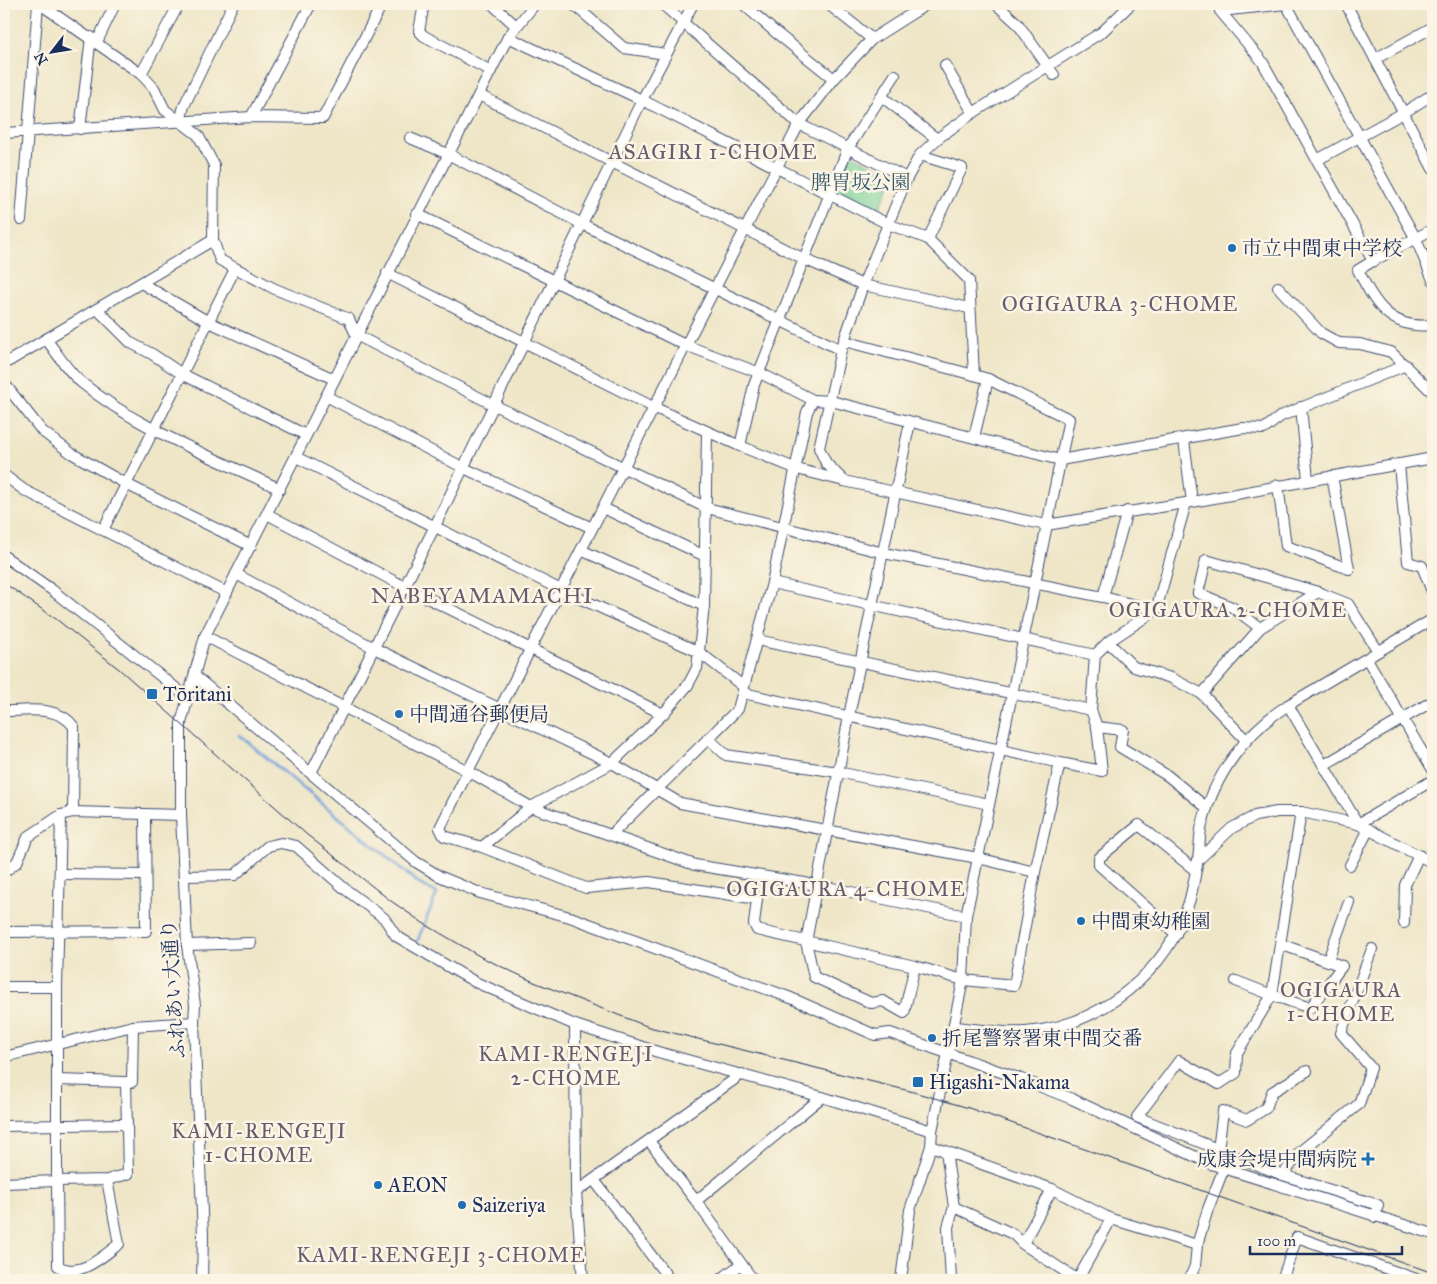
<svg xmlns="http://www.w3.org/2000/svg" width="1437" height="1284" viewBox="0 0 1437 1284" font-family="'IM FELL Great Primer','Noto Serif JP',serif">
<defs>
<pattern id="green-dots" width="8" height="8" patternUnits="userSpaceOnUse" patternTransform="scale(1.25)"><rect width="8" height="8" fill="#7ad39a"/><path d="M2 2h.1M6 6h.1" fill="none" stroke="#69b587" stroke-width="1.8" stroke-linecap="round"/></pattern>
</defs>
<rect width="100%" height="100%" fill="#fcf5e5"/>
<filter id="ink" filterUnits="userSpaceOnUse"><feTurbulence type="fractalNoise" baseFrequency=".02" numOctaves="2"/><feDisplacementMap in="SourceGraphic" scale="10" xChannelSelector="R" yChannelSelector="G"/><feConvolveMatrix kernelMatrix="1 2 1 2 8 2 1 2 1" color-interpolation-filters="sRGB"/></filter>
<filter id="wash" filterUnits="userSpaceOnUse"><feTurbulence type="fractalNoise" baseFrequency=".0096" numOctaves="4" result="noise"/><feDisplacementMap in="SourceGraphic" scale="20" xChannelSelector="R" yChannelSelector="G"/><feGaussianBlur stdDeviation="1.12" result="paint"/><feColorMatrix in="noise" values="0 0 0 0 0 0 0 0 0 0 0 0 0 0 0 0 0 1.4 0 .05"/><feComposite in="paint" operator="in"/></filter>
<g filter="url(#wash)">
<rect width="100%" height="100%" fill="#efe6c8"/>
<!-- green -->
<polygon fill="url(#green-dots)" stroke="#4a817c" points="849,153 894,176 877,214 833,192"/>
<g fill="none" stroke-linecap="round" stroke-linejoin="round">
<!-- stream -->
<polyline stroke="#70a0da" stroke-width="3" points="239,735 421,885 437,893 417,942"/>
</g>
</g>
<g filter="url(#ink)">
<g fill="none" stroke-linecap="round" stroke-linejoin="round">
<!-- minor casing -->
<g stroke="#3b4a6e" stroke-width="12">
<g id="minor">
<polyline points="40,4 141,74 154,88 165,110 198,135 214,165 213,240 220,260 275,289 349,319 356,335 494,405 707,508 884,553 1103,597 1156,610"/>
<polyline points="424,4 419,31 424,36 491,71"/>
<polyline points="492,4 516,26"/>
<polyline points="573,4 624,48 666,54"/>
<polyline points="662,4 799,124 907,178"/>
<polyline points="743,4 774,31 834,79"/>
<polyline points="828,4 872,39"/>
<polyline points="908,4 916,11"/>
<polyline points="927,4 872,39 834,79 799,124 468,771 440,828 444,836 482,847 586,888 649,882 757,899 754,924 757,930 915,966 963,980 1014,985 1035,872 1060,763 1102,771 1097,727 1091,710 1095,655 1108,642 1156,610 1186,503"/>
<polyline points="996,4 1018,24 1054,75"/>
<polyline points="1286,4 1220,11 1262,61 1373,261 1433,229"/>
<polyline points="1286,4 1416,239 1433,280"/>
<polyline points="1346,4 1433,169"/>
<polyline points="508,37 642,100 888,224 928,239"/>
<polyline points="97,42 115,4"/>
<polyline points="1375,59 1433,27"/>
<polyline points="945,65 973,113"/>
<polyline points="141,74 179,4"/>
<polyline points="479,95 804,259 863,285 969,308"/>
<polyline points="881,96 937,139"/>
<polyline points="251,117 311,4"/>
<polyline points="180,122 184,106 233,4"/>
<polyline points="80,129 91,37"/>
<polyline points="4,133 251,117 323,118 382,4"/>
<polyline points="410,138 448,154 582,224 841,350"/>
<polyline points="1317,160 1405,112 1433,94"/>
<polyline points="417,214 685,345 760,373 813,400 831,401 1060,460 1243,428 1264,429 1281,416 1406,365"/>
<polyline points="21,220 38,4"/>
<path d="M 1373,261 L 1358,270 C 1375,304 1390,330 1433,325"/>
<polyline points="387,273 653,407 740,446 797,469 844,481 1046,525 1192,502 1433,458"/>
<polyline points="141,283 209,322 334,379"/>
<polyline points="1278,287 1321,333 1339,343 1360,344 1391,352 1433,393"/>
<polyline points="97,309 131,343 152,354 182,374 306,435"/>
<path d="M 46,339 C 57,353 68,372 82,383 C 140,430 213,457 280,489"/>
<polyline points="844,341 974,375"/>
<polyline points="4,364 213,240"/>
<polyline points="4,383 42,431 71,453 126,484 251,546"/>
<polyline points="326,396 464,468 592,528"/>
<polyline points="1301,407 1308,480"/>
<polyline points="910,422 849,716 806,942 814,977 871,1003 883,1001 904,1013 915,966"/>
<polyline points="974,437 988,379"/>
<polyline points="1184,440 1192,502"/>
<polyline points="740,446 754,385 848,148 895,75"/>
<polyline points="296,457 561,590 699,652 744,687"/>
<polyline points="1399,464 1408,562 1422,566 1433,594"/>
<polyline points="4,475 24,490 227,593"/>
<polyline points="844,481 826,463 819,448 841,350 863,285 907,178 920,155 937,139 973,113 1102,32 1131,4"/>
<polyline points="1278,485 1286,546 1349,569 1332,476"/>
<polyline points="603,508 705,556"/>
<polyline points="267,514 405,587 663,714"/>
<polyline points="103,530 235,269"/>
<polyline points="581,550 704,606"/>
<polyline points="4,556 52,590 187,697"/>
<polyline points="236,574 374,648 612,763 680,803 978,858 1035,872"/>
<polyline points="772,583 1095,655"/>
<polyline points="1103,597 1127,511"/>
<polyline points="1260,628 1232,607 1198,593 1206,560 1318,592 1348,604 1378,651"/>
<polyline points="205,636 468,771 531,807 695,865 817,885 966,916"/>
<polyline points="757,640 1091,710"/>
<polyline points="1108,642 1134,667 1171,678 1202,694 1246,740"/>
<polyline points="1367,659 1433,770"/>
<polyline points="195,676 416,862 439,876 480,893 570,917 791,998 875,1035 890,1033 1021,1079 1072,1099 1211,1164 1433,1234"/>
<polyline points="743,693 1060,763"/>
<polyline points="1202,694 1260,628 1318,592"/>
<polyline points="1288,705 1358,824"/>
<path d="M 4,711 C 28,711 59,705 74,727 L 73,812"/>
<polyline points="1097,727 1123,730 1120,747 1168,776 1207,808"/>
<polyline points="708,738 726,755 838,772 989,804"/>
<polyline points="1324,765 1433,701"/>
<polyline points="311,773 434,528 642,100 693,4"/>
<polyline points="1358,824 1433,780"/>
<polyline points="612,834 738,709 772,583 807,412 813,400"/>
<polyline points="482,847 531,807 612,763 663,714 688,685 697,668 704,606 707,432"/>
<polyline points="1198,860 1232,828 1255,816 1277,812 1301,812 1358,824 1433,863"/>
<polyline points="1350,865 1369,829"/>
<polyline points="4,872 17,862 28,837 61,815 73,812 181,815"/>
<polyline points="61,874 145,875"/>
<polyline points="185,876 235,875 268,846 281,843 296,846 345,889 384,918 396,936 475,982 575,1025 658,1052 822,1097 932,1131"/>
<polyline points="1404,923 1405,885 1419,855"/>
<polyline points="4,932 146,931 145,814"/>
<polyline points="1176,934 1099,865 1099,858 1139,825 1195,870"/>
<polyline points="1280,944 1342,966 1310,1008 1272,995 1301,812"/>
<polyline points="187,945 251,943"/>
<polyline points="1328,960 1349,902"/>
<polyline points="1236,981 1272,995 1237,1053 1236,1073 1219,1084 1179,1061 1137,1117 1283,1175 1378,1205 1375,1217"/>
<polyline points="4,987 57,987"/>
<polyline points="575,1025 576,1192 583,1280"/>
<path d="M 955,1027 C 978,1029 1003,1034 1026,1032 C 1101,1026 1169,971 1190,899 C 1193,886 1196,872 1198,859 C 1200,847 1199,836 1202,825 C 1214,775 1246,732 1288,705 L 1433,619"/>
<polyline points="4,1057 133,1026 194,1022"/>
<polyline points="57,1080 126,1082"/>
<polyline points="4,1126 126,1124"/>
<polyline points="649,1141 696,1201 753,1280"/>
<polyline points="931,1146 1052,1189 1111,1219 1197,1245"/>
<polyline points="946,1151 954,1207 948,1227 951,1280"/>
<polyline points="1211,1164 1218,1150 1223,1111 1247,1120 1266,1108 1272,1092 1307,1071"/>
<polyline points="1283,1175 1301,1151 1359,1104 1371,1068 1341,1033 1372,949"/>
<path d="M 107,1180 L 119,1244 C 102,1257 79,1279 58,1266 L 57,1181 L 107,1180 L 128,1174 L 126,1082 L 132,1082 L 133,1026"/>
<polyline points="594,1180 670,1280"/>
<polyline points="4,1183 57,1181 57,987 61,815"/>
<polyline points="576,1192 742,1074"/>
<polyline points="696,1201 822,1097"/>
<polyline points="954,1207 1013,1234 1023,1244 1078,1280"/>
<polyline points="1023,1244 1052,1189"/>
<polyline points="1078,1279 1111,1219"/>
<polyline points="202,1280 203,1236 194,1022 195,1005 187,945 181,815 181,723 205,636 236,574 508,37 535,4"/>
<polyline points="720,1280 741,1264"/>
<polyline points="901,1280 910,1210 931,1146 932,1131 963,980 966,916 1069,419 988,379 974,375 969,280 928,239 962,168 920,155"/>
<polyline points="1189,1280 1195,1266 1197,1245 1208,1209 1224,1168"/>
<polyline points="1282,1280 1297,1237 1419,1280"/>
</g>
</g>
<!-- minor -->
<use href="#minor" stroke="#fff" stroke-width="10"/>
<!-- tram -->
<polyline stroke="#1b2f5e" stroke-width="1" points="4,583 56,619 119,669 306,834 391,901 423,923 481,957 534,982 649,1027 910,1091 969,1108 1433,1273"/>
</g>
</g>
<!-- markers -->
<g fill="#1f6fb2" stroke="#fcf5e5" stroke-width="2">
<circle cx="1232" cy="248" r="5"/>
<rect x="146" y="688" width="12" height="12" rx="2.5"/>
<circle cx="399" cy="714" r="5"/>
<circle cx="1081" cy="921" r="5"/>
<circle cx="932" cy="1038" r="5"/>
<rect x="912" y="1076" width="12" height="12" rx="2.5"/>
<path d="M1365.5 1151.5h5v5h5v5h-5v5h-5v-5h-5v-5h5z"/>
<circle cx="378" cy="1185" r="5"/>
<circle cx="462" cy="1205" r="5"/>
</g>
<g text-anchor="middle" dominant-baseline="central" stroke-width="5" stroke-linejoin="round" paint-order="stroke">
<!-- park labels -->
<g font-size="20" fill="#33586d" stroke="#fcf5e5">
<text x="861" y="182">脾胃坂公園</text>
</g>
<!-- poi labels -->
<g font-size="20" fill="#1b2f5e" stroke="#fcf5e5" text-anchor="start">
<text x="1242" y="248">市立中間東中学校</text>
<text x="163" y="694">Tōritani</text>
<text x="409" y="714">中間通谷郵便局</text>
<text x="1091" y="921">中間東幼稚園</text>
<text x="942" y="1038">折尾警察署東中間交番</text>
<text x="929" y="1082">Higashi-Nakama</text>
<text x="1357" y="1159" text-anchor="end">成康会堤中間病院</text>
<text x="388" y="1185">AEON</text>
<text x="472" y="1205">Saizeriya</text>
</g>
<!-- street labels -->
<g font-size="20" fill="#1b2f5e" stroke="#fcf5e5">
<text transform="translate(173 989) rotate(-94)">ふれあい大通り</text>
</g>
<!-- neighbourhood labels -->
<g font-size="21" letter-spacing="1" fill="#665e6e" stroke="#fcf5e5">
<text x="713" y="152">ASAGIRI 1-CHOME</text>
<text x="1120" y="304">OGIGAURA 3-CHOME</text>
<text x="1228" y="610">OGIGAURA 2-CHOME</text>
<text x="846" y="889">OGIGAURA 4-CHOME</text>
<text x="1341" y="990">OGIGAURA<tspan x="1341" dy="24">1-CHOME</tspan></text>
<text x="566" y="1054">KAMI-RENGEJI<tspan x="566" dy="24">2-CHOME</tspan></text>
<text x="259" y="1131">KAMI-RENGEJI<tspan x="259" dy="24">1-CHOME</tspan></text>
<text x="441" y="1255">KAMI-RENGEJI 3-CHOME</text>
</g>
<!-- quarter labels -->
<g font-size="22" letter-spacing="1" fill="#665e6e" stroke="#fcf5e5">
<text x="482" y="595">NABEYAMAMACHI</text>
</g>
</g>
<!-- margin -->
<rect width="1437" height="1284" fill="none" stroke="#fcf5e5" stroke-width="20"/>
<!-- north arrow -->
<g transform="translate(52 52) rotate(239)" stroke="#fcf5e5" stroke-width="4" paint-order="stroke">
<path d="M0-4L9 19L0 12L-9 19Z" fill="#1b2f5e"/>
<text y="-8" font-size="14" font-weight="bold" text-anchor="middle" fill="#1b2f5e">N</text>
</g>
<!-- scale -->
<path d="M1250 1246v8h152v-8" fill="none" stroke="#1b2f5e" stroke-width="2.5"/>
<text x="1257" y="1246" font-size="15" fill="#1b2f5e" stroke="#fcf5e5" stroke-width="4" paint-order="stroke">100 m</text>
</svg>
